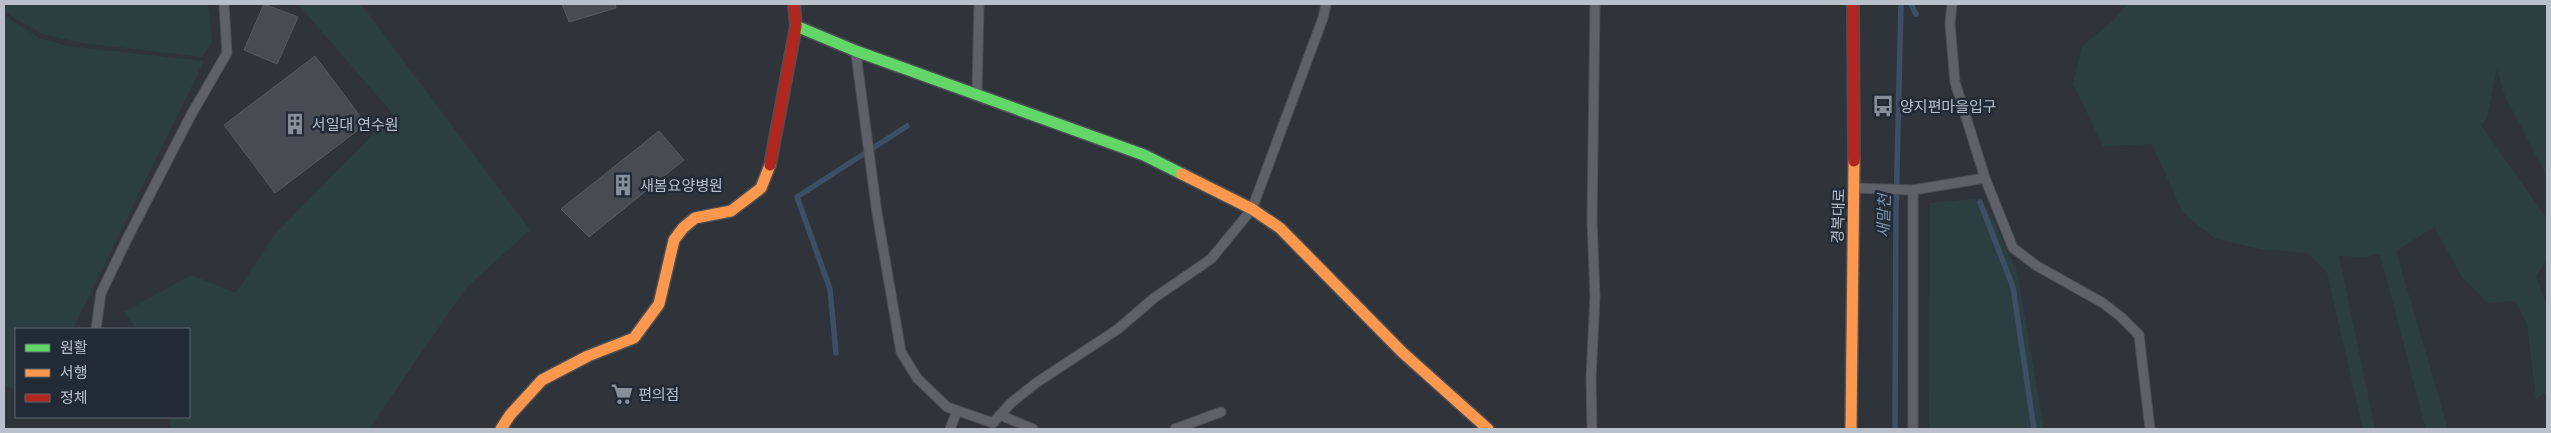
<svg xmlns="http://www.w3.org/2000/svg" width="2551" height="433" viewBox="0 0 2551 433" font-family="'Space Grotesk','Noto Sans KR',sans-serif">
<rect width="100%" height="100%" fill="#2e343a"/>
<!-- green -->
<g fill="#2b3f41">
<polygon points="4,4 208,4 212,42 202,57 83,43 42,34 5,12"/>
<polygon points="298,4 361,4 530,230 466,288 369,429 171,429 170,417 189,417 189,329 137,329 124,312 191,275 236,293 274,235 393,114"/>
<polygon points="2127,4 2547,4 2547,177 2505,96 2497,69 2487,117 2481,125 2547,219 2547,260 2536,277 2547,306 2547,392 2536,399 2527,323 2515,301 2487,303 2462,277 2434,227 2396,251 2448,429 2426,429 2380,254 2365,257 2339,256 2375,429 2363,429 2327,272 2307,253 2260,249 2216,239 2183,213 2152,144 2103,146 2073,84 2082,46 2114,20"/>
<polygon points="4,15 39,38 67,46 204,61 73,329 16,329 16,389 4,386"/>
<polygon points="1973,199 1988,209 2017,271 2044,429 1929,429 1930,203"/>
</g>
<g fill="none" stroke-linecap="round" stroke-linejoin="round">
<!-- stream -->
<g stroke="#3d4f64" stroke-width="5.5">
<polyline points="1911,4 1916,14"/>
<polyline points="1980,202 2013,287 2034,429"/>
<polyline points="836,353 830,289 797,197 907,126"/>
<polyline points="1895,429 1896,210 1901,4"/>
</g>
</g>
<!-- building -->
<g fill="#474c52" stroke="#565b61">
<polygon points="264,4 298,17 277,64 244,50"/>
<polygon points="562,4 615,4 616,8 569,22"/>
<polygon points="315,56 366,124 275,193 224,125"/>
<polygon points="659,131 684,160 589,237 561,209"/>
</g>
<g fill="none" stroke-linecap="round" stroke-linejoin="round">
<!-- lane casing -->
<g stroke="#4c5055" stroke-width="11">
<g id="lane">
<polyline points="1952,4 1950,24 1955,82 1985,178 2013,248 2037,266 2103,303 2121,317 2139,335 2150,429"/>
<polyline points="856,54 877,213 901,352 917,378 947,407 993,423 1011,403 1036,383 1118,329 1154,298 1211,259 1252,209 1323,18 1326,4"/>
<polyline points="977,93 979,4"/>
<polyline points="1854,188 1913,190 1985,178"/>
<polyline points="96,329 101,293 127,239 191,115 227,53 224,4"/>
<polyline points="1000,415 1033,429"/>
<polyline points="950,429 957,411"/>
<polyline points="1175,429 1221,412"/>
<polyline points="1592,429 1591,378 1595,296 1592,220 1595,4"/>
<polyline points="1913,429 1913,190"/>
</g>
</g>
<!-- fast casing -->
<g stroke="#4c5055" stroke-width="14">
<polyline id="fast" points="796,26 856,51 1144,155 1182,174"/>
</g>
<!-- slow casing -->
<g stroke="#4c5055" stroke-width="14">
<g id="slow">
<polyline points="1182,174 1252,209 1280,228 1402,352 1488,429"/>
<polyline points="501,429 510,415 542,380 588,356 634,338 659,304 674,240 683,228 695,218 731,211 761,188 770,165"/>
<polyline points="1851,429 1854,161"/>
</g>
</g>
<!-- jam casing -->
<g stroke="#4c5055" stroke-width="14">
<g id="jam">
<polyline points="1853,4 1854,161"/>
<polyline points="770,165 796,26 794,4"/>
</g>
</g>
<!-- lane -->
<use href="#lane" stroke="#5e6268" stroke-width="9"/>
<!-- fast -->
<use href="#fast" stroke="#63d668" stroke-width="11"/>
<!-- slow -->
<use href="#slow" stroke="#ff974d" stroke-width="11"/>
<!-- jam -->
<use href="#jam" stroke="#b3261e" stroke-width="11"/>
</g>
<!-- icons -->
<defs>
<g id="bus-bare" transform="scale(1.725)"><path d="M-5-6H5V4H4V6H2V4H-2V6H-4V4H-5ZM-3.5-4V0h7V-4ZM-3.5 1.2v1.5H-2V1.2ZM2 1.2v1.5H3.5V1.2Z" fill="#888f98" stroke="#212a35" stroke-width="2.5" paint-order="stroke"/></g>
<g id="building-bare" transform="scale(1.725)"><path d="M-4-6H4V6H1V3H-1V6H-4ZM-2.5-4.3h1.7v1.8h-1.7ZM.8-4.3h1.7v1.8H.8ZM-2.5-1h1.7V.8h-1.7ZM.8-1h1.7V.8H.8Z" fill="#888f98" stroke="#212a35" stroke-width="2.5" paint-order="stroke"/></g>
<g id="supermarket-bare" transform="scale(1.725)"><path d="M-6-5.5h2.5l.6 2H6L4.5 2H-2.5L-4.4-4H-6ZM-1.5 3.2a1.3 1.3 0 1 0 .1 0ZM3 3.2a1.3 1.3 0 1 0 .1 0Z" fill="#888f98" stroke="#212a35" stroke-width="2.5" paint-order="stroke"/></g>
</defs>
<g fill-rule="evenodd">
<use href="#bus-bare" x="1883" y="106"/>
<use href="#building-bare" x="295" y="124"/>
<use href="#building-bare" x="623" y="185"/>
<use href="#supermarket-bare" x="622" y="394"/>
</g>
<g text-anchor="middle" dominant-baseline="central" stroke-width="5" stroke-linejoin="round" paint-order="stroke">
<!-- poi labels -->
<g font-size="15" fill="#b9c0ca" stroke="#212a35" text-anchor="start">
<text x="1900" y="106">양지편마을입구</text>
<text x="312" y="124">서일대 연수원</text>
<text x="640" y="185">새봄요양병원</text>
<text x="638" y="394">편의점</text>
</g>
<!-- street labels -->
<g font-size="15" fill="#b9c0ca" stroke="#212a35">
<text transform="translate(1838 216) rotate(-88)">경복대로</text>
</g>
<!-- water labels -->
<g font-size="16" font-style="italic" fill="#7b92ab" stroke="#212a35">
<text transform="translate(1884 216) rotate(-89)">새말천</text>
</g>
</g>
<!-- border -->
<rect width="2551" height="433" fill="none" stroke="#b9c0ca" stroke-width="10"/>
<!-- legend -->
<rect x="15" y="328" width="175" height="90" fill="#212a35" stroke="#5e6671"/>
<rect x="25" y="344" width="25" height="8" fill="#63d668" stroke="#5e6671"/>
<text x="60" y="353" font-size="15" fill="#b9c0ca">원활</text>
<rect x="25" y="369" width="25" height="8" fill="#ff974d" stroke="#5e6671"/>
<text x="60" y="378" font-size="15" fill="#b9c0ca">서행</text>
<rect x="25" y="394" width="25" height="8" fill="#b3261e" stroke="#5e6671"/>
<text x="60" y="403" font-size="15" fill="#b9c0ca">정체</text>
</svg>
